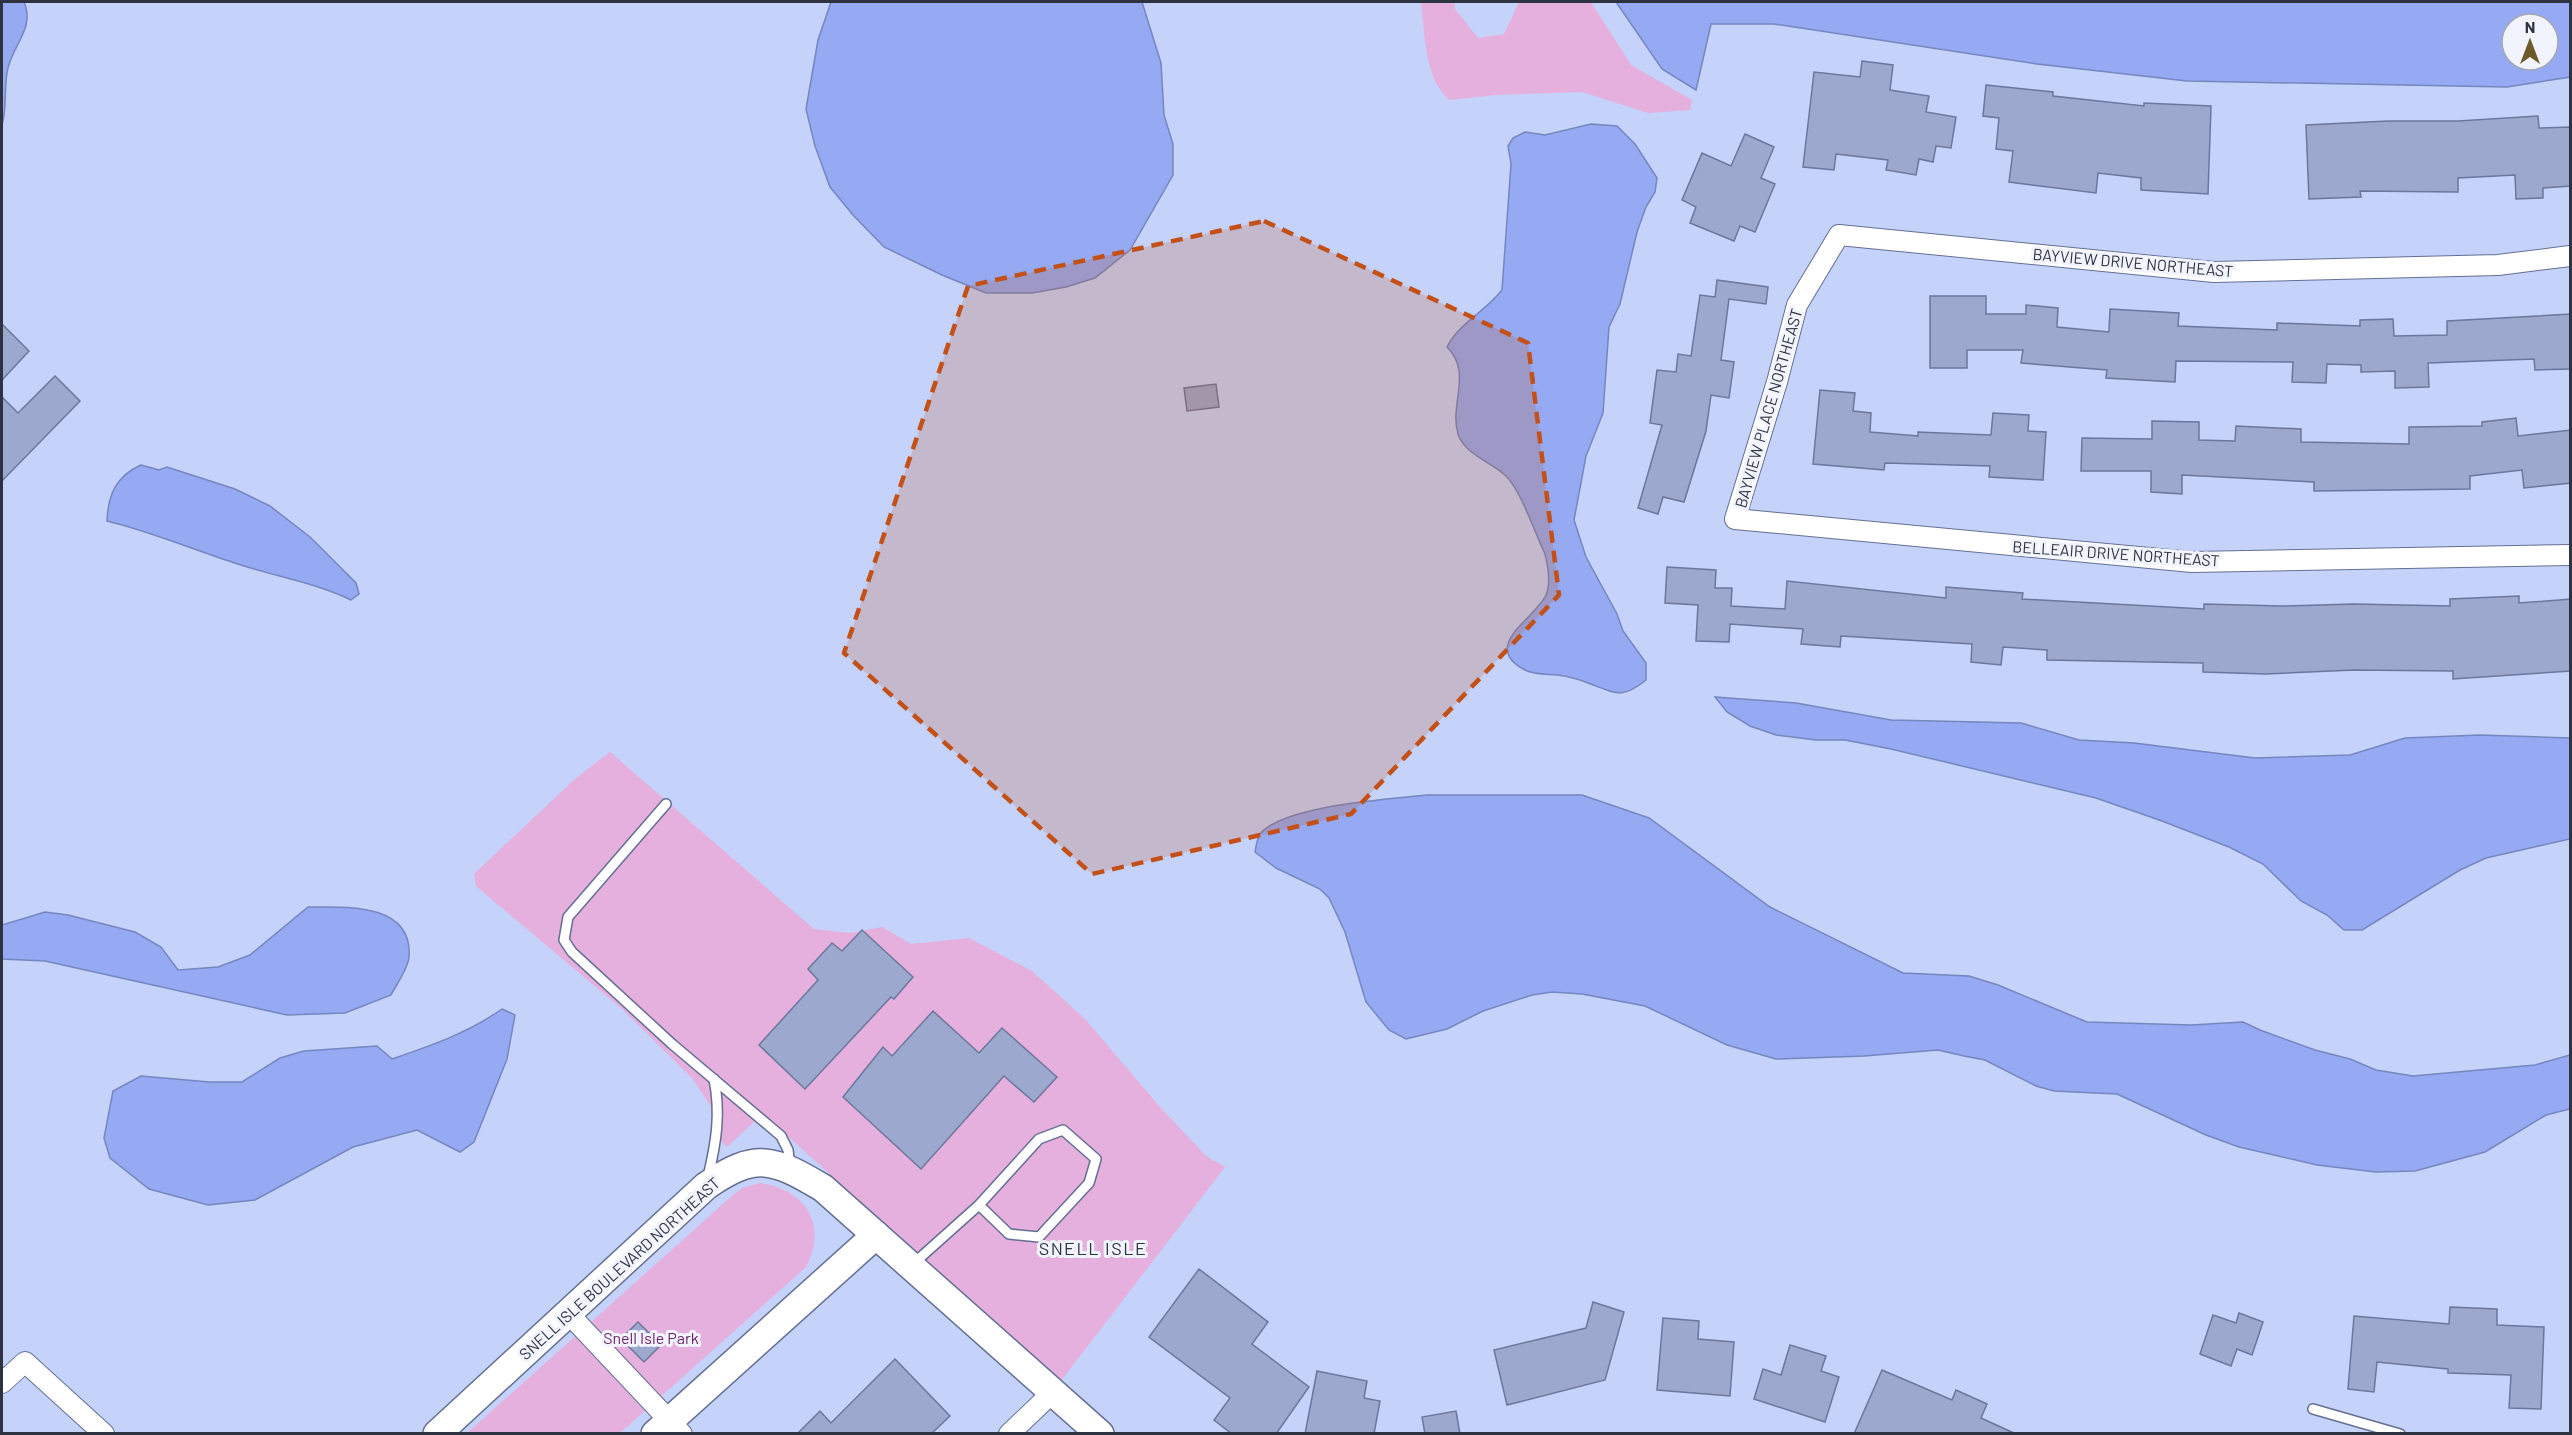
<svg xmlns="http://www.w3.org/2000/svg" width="2572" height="1435" viewBox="0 0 2572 1435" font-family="Barlow,sans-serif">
<rect width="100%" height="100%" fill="#c5d2fa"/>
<!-- green -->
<g fill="#e5b0dd">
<path d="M 1421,2 L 1454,2 L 1455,9 L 1478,38 L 1504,34 L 1519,2 L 1591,2 L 1631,65 L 1692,100 L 1690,110 L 1648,113 L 1582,92 L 1495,95 L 1450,100 C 1424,80 1425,32 1421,2 Z"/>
<polygon points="610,752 814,929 850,933 882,927 911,944 969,938 1032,971 1085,1019 1160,1107 1206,1156 1225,1167 1060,1382 770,1120 755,1121 727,1147 713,1134 711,1107 693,1079 622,1009 476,886 474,874 576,778"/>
<path d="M 761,1183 C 806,1190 828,1225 806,1267 L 620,1433 L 466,1434 L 733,1195 L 744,1187 Z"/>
</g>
<!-- water -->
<g fill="#95aaf3" stroke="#7686be" stroke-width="1.5" fill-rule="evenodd">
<path d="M 2,2 L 24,2 C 36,29 10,47 7,73 C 4,89 7,109 2,125 Z"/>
<polygon points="831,2 1142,2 1161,63 1164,115 1173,144 1173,175 1130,250 1095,278 1066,287 1032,293 986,293 942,275 884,247 853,215 830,187 815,146 806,109 818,40"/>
<path d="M 1616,2 L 2570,2 L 2570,77 L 2507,87 L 2187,81 L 2037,64 L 1774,24 L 1711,24 L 1696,90 L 1662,69 ZM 2512,24 L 2548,24 L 2548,60 L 2512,60 Z"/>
<path d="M 1591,124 L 1617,126 L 1635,144 L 1657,178 L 1655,192 L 1646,207 L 1637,232 L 1620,304 L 1609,327 L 1603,413 L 1586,456 L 1574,520 L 1586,557 L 1617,614 L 1623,631 L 1646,663 L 1646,680 C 1621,700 1616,693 1588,683 C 1578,679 1567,676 1557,675 C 1546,674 1535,675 1525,670 C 1479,646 1536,618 1546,595 C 1551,583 1548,566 1545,554 C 1536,535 1520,489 1506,476 C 1492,462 1465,455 1458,434 C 1449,404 1473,373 1447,347 C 1459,323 1486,311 1502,290 L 1511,164 L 1508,146 L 1513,138 L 1525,132 L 1545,135 Z"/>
<path d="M 141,465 L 159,470 L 167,467 L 235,489 L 270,506 L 310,537 L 356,583 L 359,594 L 351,600 C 316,583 278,577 241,565 C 196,551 153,532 107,521 C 108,495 116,476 141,465 Z"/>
<polygon points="1715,697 1796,703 1891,720 2021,723 2079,740 2134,743 2255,758 2350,755 2405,738 2480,735 2570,738 2570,839 2486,858 2460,870 2362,930 2344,930 2327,915 2301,901 2263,864 2229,847 2162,821 2096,798 1891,749 1845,740 1816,740 1776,735 1750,726 1727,712"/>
<path d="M 1427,795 L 1582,795 L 1649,818 L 1770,907 L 1903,973 L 1969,976 L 1998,985 L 2087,1022 L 2191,1025 L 2243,1022 L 2260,1030 L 2315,1050 L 2350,1059 L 2376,1070 L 2413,1076 L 2535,1065 L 2570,1055 L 2570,1109 L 2546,1115 L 2485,1152 L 2415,1171 L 2376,1172 L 2317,1165 L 2239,1147 L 2206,1135 L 2117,1094 L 2054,1091 L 2036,1086 L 1985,1060 L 1964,1056 L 1938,1050 L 1864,1056 L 1776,1059 L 1727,1045 L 1645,1006 L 1582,994 L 1552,992 L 1532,995 L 1483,1011 L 1447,1029 L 1406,1039 L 1389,1030 L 1366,1002 L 1345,932 L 1329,898 L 1320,889 L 1276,868 L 1255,852 C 1256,847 1257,839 1260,834 C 1284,805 1390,799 1427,795 Z"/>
<path d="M 308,907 C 345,907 413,902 409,957 C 408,969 396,985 391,995 L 345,1013 L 287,1015 L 45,961 L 2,959 L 2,925 L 45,912 L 68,915 L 135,932 L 161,947 L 178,970 L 218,967 L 250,955 Z"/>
<path d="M 502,1009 L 515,1015 L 507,1059 L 474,1142 L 460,1152 L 417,1130 L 353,1147 L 255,1200 L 208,1205 L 149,1189 L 110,1158 L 104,1138 L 113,1091 L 141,1076 L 209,1082 L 242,1082 L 280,1058 L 304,1051 L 377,1046 L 392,1059 C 430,1046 468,1033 502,1009 Z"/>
</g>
<!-- building -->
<g fill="#9ca8ce" stroke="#6c779b" stroke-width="1.5">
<polygon points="1862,61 1893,65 1890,90 1929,96 1926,112 1956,117 1951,148 1936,146 1933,162 1919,159 1916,175 1886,170 1888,160 1836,154 1834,170 1803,167 1814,72 1860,77"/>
<polygon points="1986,85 2053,92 2053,96 2144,106 2144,103 2211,106 2208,194 2141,190 2141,178 2098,173 2096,193 2009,182 2013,151 1996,149 1999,118 1983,116"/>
<polygon points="2538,116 2539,128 2571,127 2571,186 2543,188 2543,198 2516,199 2515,175 2458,178 2458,192 2360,191 2361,197 2309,199 2306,125 2388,121 2458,121"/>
<polygon points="1745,134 1774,147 1761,178 1775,184 1755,232 1740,226 1734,241 1690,223 1696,207 1682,200 1702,153 1731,166"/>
<polygon points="1717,280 1768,287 1766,304 1729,299 1721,360 1734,362 1729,398 1711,395 1706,431 1684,502 1663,497 1658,514 1638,508 1662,425 1650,423 1657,370 1676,372 1678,354 1691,356 1700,295 1715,297"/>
<polygon points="1930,296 1986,296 1986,314 2026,314 2026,305 2058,308 2057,327 2109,332 2110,309 2179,313 2178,326 2277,330 2277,323 2360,326 2360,320 2393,319 2394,336 2447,335 2447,321 2571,314 2571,369 2535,370 2534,359 2428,363 2429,387 2395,388 2395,371 2361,372 2361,365 2327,364 2326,383 2292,382 2293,362 2176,361 2175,382 2106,378 2107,370 2021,363 2023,350 1967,350 1967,368 1930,368"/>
<polygon points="2,324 29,351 2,380"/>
<polygon points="55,376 80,401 2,481 2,397 18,413"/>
<polygon points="1216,384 1219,407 1187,411 1184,388"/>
<polygon points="1820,390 1855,393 1853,411 1871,413 1870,432 1918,436 1918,432 1991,435 1993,413 2029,415 2028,431 2046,432 2043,480 1989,477 1990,466 1885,463 1884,470 1813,464"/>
<polygon points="2516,418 2518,436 2571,430 2571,483 2524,488 2522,470 2470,476 2470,489 2314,491 2314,482 2182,475 2182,494 2151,492 2151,471 2081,471 2082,438 2152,439 2152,421 2199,422 2199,440 2235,441 2236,426 2301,429 2301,442 2409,444 2409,427 2482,426 2482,422"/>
<polygon points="1667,567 1716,570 1715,588 1732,588 1731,606 1785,609 1787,581 1946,598 1946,587 2023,593 2022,599 2204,609 2204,604 2282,606 2354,604 2450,606 2450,599 2519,596 2519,603 2571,599 2571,671 2453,679 2453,671 2354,670 2266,674 2203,672 2203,663 2047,660 2047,650 2003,647 2001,665 1971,662 1972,644 1841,636 1840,647 1801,644 1803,629 1730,624 1729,642 1696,641 1698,605 1665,603"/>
<polygon points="862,930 913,977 894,999 891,997 805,1089 759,1045 818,980 808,969 832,943 842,951"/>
<polygon points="933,1011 979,1053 1002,1028 1057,1077 1034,1102 1004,1076 921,1169 843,1097 883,1047 892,1056"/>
<polygon points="1199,1269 1268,1322 1252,1344 1309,1387 1276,1434 1232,1434 1214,1420 1230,1398 1149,1337"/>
<polygon points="1593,1302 1624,1312 1605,1380 1507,1405 1494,1350 1586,1328"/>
<polygon points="2450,1307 2497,1309 2497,1325 2544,1327 2541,1409 2509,1408 2511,1375 2448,1373 2448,1369 2377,1362 2374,1392 2348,1389 2354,1316 2449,1324"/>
<polygon points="2239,1313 2263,1322 2252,1355 2237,1349 2231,1366 2200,1354 2213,1315 2236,1323"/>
<polygon points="1663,1318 1699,1321 1698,1339 1734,1342 1730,1396 1657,1390"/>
<polygon points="638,1322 661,1345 644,1362 621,1339"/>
<polygon points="1790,1345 1826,1356 1821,1371 1839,1377 1825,1422 1754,1399 1763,1369 1781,1375"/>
<polygon points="895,1359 950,1416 931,1434 797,1434 820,1411 831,1423"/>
<polygon points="1882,1370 1952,1400 1956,1390 1987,1404 1981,1418 2016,1434 1854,1434"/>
<polygon points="1317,1371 1367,1381 1364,1398 1380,1401 1374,1434 1305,1434"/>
<polygon points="1456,1411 1460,1434 1425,1434 1422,1417"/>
</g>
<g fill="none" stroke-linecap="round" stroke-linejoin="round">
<!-- lane casing -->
<g stroke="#646f92" stroke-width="12">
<g id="lane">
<polyline points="666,804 568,917 564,940 572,952 672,1044 781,1136 788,1150 790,1166"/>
<path d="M 708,1177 C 716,1143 721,1114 714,1079"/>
<polyline points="913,1264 979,1205 1039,1139 1063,1130 1096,1159 1089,1183 1039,1237 1009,1234 979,1205"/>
<polyline points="2313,1409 2400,1434"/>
</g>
</g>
<!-- street casing -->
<g stroke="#646f92" stroke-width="22">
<g id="street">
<polyline points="2570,256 2498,265 2214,272 1839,235 1797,305 1777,382 1735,519 2192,562 2570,555"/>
<polyline points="568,1313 682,1434"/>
<polyline points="2,1383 25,1362 104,1434"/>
<polyline points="1009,1434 1052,1393"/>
</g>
</g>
<!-- secondary casing -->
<g stroke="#646f92" stroke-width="30">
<g id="secondary">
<path d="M 437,1434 L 706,1186 C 756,1151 774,1159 823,1188 L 1100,1434"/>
<polyline points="655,1434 876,1235"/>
</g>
</g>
<!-- lane -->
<use href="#lane" stroke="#fff" stroke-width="9"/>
<!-- street -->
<use href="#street" stroke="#fff" stroke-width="20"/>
<!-- secondary -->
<use href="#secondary" stroke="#fff" stroke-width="27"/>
</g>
<!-- marked area -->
<path fill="#c35117" fill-opacity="0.2" stroke="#c35117" stroke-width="4.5" stroke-dasharray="12 8" stroke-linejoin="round" d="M 1264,221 L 1528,343 L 1559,595 L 1351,814 L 1092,874 L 844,653 L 968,286 Z"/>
<g text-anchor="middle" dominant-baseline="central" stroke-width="6" stroke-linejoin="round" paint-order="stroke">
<!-- street labels -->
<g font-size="16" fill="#2e3342" stroke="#f1f4fc">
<text transform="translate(2133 262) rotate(5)">BAYVIEW DRIVE NORTHEAST</text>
<text transform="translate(1768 408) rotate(-74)">BAYVIEW PLACE NORTHEAST</text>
<text transform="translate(2116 553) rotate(4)">BELLEAIR DRIVE NORTHEAST</text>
<text transform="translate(619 1268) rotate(-42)">SNELL ISLE BOULEVARD NORTHEAST</text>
</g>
<!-- park labels -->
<g font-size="16" fill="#6b1f65" stroke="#f1f4fc">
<text x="651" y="1337">Snell Isle Park</text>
</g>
<!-- neighbourhood labels -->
<g font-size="18" letter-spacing="1.5" fill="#2e3342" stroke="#f1f4fc">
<text x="1093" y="1248">SNELL ISLE</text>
</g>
</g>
<!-- border -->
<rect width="2572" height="1435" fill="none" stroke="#2e3342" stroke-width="6"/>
<!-- north arrow -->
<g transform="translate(2530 42)"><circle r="28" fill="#f1f4fc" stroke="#a3a7b2" stroke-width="1.5"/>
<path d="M0-4.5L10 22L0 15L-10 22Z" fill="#6c5b29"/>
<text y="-9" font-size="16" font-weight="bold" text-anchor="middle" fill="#2e3342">N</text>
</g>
</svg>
